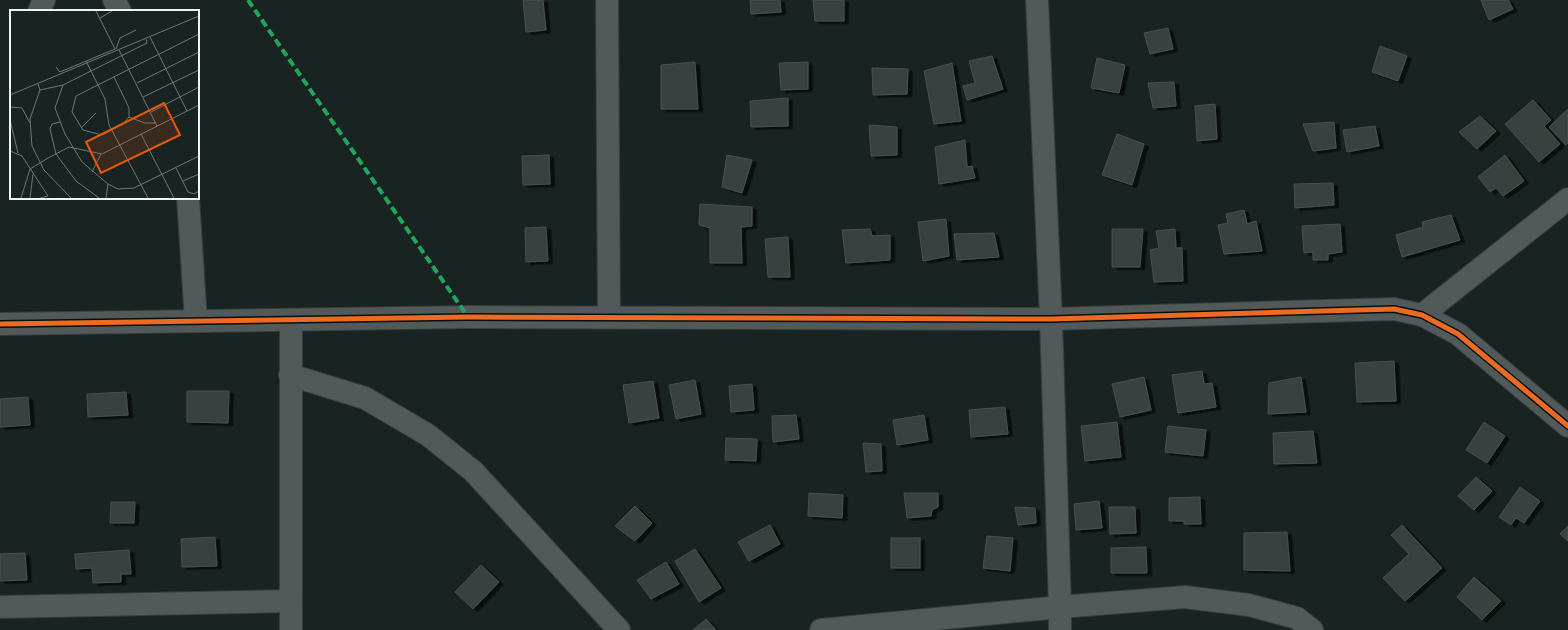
<svg xmlns="http://www.w3.org/2000/svg" width="1568" height="630" viewBox="0 0 1568 630" font-family="Quicksand,sans-serif">
<defs>
<filter id="shadow"><feDropShadow dx="4.5" dy="2.5" stdDeviation="0" flood-color="#0009"/></filter>
</defs>
<rect width="100%" height="100%" fill="#192322"/>
<!-- building -->
<g fill="#37403f" stroke="#48504f" filter="url(#shadow)">
<polygon points="523,0 543,0 546,30 526,32"/>
<polygon points="750,0 780,0 781,12 751,14"/>
<polygon points="813,0 844,0 844,21 815,21"/>
<polygon points="1481,0 1508,0 1513,9 1489,20"/>
<polygon points="1168,28 1173,49 1150,54 1144,33"/>
<polygon points="1380,46 1407,56 1398,81 1372,72"/>
<polygon points="992,56 1003,89 967,100 963,86 975,83 969,61"/>
<polygon points="1097,58 1125,65 1119,93 1091,88"/>
<polygon points="695,62 698,109 661,109 661,65"/>
<polygon points="808,62 808,89 781,90 779,63"/>
<polygon points="952,63 961,121 934,124 924,71"/>
<polygon points="872,68 908,69 907,94 873,95"/>
<polygon points="1174,82 1176,106 1153,108 1148,83"/>
<polygon points="788,98 788,126 751,127 750,101"/>
<polygon points="1533,100 1551,120 1544,126 1560,144 1539,162 1505,124"/>
<polygon points="1215,104 1217,139 1197,141 1195,106"/>
<polygon points="1568,109 1568,143 1566,145 1549,127"/>
<polygon points="1480,116 1496,131 1477,149 1459,132"/>
<polygon points="1334,122 1336,148 1313,151 1303,124"/>
<polygon points="869,125 897,127 897,155 871,156"/>
<polygon points="1375,126 1379,146 1347,152 1343,130"/>
<polygon points="1117,134 1144,144 1132,185 1102,175"/>
<polygon points="965,140 967,167 972,166 975,178 939,184 935,147"/>
<polygon points="549,155 550,184 523,185 522,156"/>
<polygon points="727,155 752,160 742,193 722,187"/>
<polygon points="1505,155 1524,181 1503,196 1496,188 1490,192 1478,177"/>
<polygon points="1333,183 1334,205 1295,208 1294,184"/>
<polygon points="700,204 752,207 752,226 741,227 742,263 710,263 710,228 699,225"/>
<polygon points="1244,210 1247,224 1256,221 1262,251 1224,254 1218,225 1228,223 1226,214"/>
<polygon points="1451,215 1460,240 1402,257 1396,235 1423,227 1422,222"/>
<polygon points="946,219 949,256 923,261 918,222"/>
<polygon points="1340,224 1342,252 1328,254 1328,260 1313,260 1313,252 1304,253 1302,226"/>
<polygon points="546,227 548,261 526,262 525,228"/>
<polygon points="870,229 872,236 890,235 890,260 846,263 842,230"/>
<polygon points="1112,229 1143,229 1140,267 1112,267"/>
<polygon points="1175,229 1176,248 1182,248 1183,281 1154,282 1150,250 1159,248 1156,231"/>
<polygon points="994,233 999,257 957,260 954,234"/>
<polygon points="788,237 790,277 768,277 765,239"/>
<polygon points="1394,361 1396,401 1357,402 1355,363"/>
<polygon points="1202,371 1204,384 1212,383 1216,407 1178,413 1172,375"/>
<polygon points="1144,377 1151,410 1120,417 1112,384"/>
<polygon points="1301,377 1306,412 1268,414 1269,383"/>
<polygon points="695,380 701,414 676,419 669,385"/>
<polygon points="653,381 659,418 629,423 623,385"/>
<polygon points="752,384 754,410 731,412 729,386"/>
<polygon points="187,391 229,391 228,423 187,422"/>
<polygon points="126,392 128,415 88,417 87,394"/>
<polygon points="28,397 30,425 0,427 0,399"/>
<polygon points="1005,407 1008,434 971,437 969,410"/>
<polygon points="796,415 799,439 773,442 772,416"/>
<polygon points="924,415 928,440 897,445 893,420"/>
<polygon points="1117,422 1121,457 1085,461 1081,426"/>
<polygon points="1484,422 1505,436 1487,463 1466,450"/>
<polygon points="1168,426 1206,430 1203,456 1165,452"/>
<polygon points="1313,431 1317,463 1274,464 1273,433"/>
<polygon points="726,438 757,439 756,461 725,460"/>
<polygon points="863,443 881,444 882,471 866,472"/>
<polygon points="1476,477 1492,491 1474,510 1458,496"/>
<polygon points="1520,487 1540,501 1524,523 1516,518 1511,525 1499,517"/>
<polygon points="809,493 843,495 842,518 808,516"/>
<polygon points="904,493 938,493 938,507 932,510 931,516 907,518"/>
<polygon points="1200,497 1201,524 1184,524 1184,521 1169,521 1169,498"/>
<polygon points="1099,501 1102,528 1076,530 1074,504"/>
<polygon points="111,502 135,502 134,523 110,523"/>
<polygon points="635,506 652,523 635,541 615,526"/>
<polygon points="1015,507 1035,508 1036,523 1018,525"/>
<polygon points="1109,507 1135,507 1136,533 1110,534"/>
<polygon points="770,525 780,544 749,561 738,542"/>
<polygon points="1402,525 1442,568 1405,601 1383,578 1409,554 1391,535"/>
<polygon points="1568,526 1568,541 1560,534"/>
<polygon points="1287,532 1290,571 1244,570 1244,533"/>
<polygon points="987,536 1013,538 1010,571 983,568"/>
<polygon points="215,537 217,566 182,567 181,539"/>
<rect x="891" y="538" width="29" height="30"/>
<polygon points="1146,547 1147,573 1111,573 1111,548"/>
<polygon points="695,549 721,588 699,602 675,561"/>
<polygon points="129,550 131,574 121,574 121,582 93,583 92,568 76,569 75,554"/>
<polygon points="25,553 27,580 0,581 0,554"/>
<polygon points="666,562 679,584 651,599 637,580"/>
<polygon points="481,565 499,582 473,609 455,592"/>
<polygon points="1474,577 1501,601 1482,620 1457,597"/>
<polygon points="706,619 716,630 693,630"/>
</g>
<g fill="none" stroke-linecap="round" stroke-linejoin="round">
<!-- minor casing -->
<g stroke="#363e3d" stroke-width="24">
<g id="minor">
<polyline points="114,0 120,11"/>
<polyline points="607,0 609,317"/>
<polyline points="1037,0 1051,319 1060,607 1060,630"/>
<polyline points="39,11 44,0"/>
<polyline points="188,198 196,321"/>
<polyline points="1422,315 1568,199"/>
<polyline points="291,320 291,630"/>
<polyline points="0,324 468,317 1051,319 1394,309 1422,315 1458,334 1568,426"/>
<polyline points="290,375 365,398 428,435 473,471 619,630"/>
<polyline points="0,607 291,601"/>
<polyline points="821,630 1060,607 1185,597 1249,605 1297,618 1312,630"/>
</g>
</g>
<!-- minor -->
<use href="#minor" stroke="#525959" stroke-width="22"/>
<!-- quiet -->
<polyline stroke="#20a55d" stroke-width="4" stroke-dasharray="8 4" stroke-linecap="butt" points="248,0 468,317"/>
<!-- cycleway casing -->
<g stroke="#070f0e" stroke-width="8">
<polyline id="cycleway" points="0,324 468,317 1051,319 1394,309 1422,315 1458,334 1568,426"/>
</g>
<!-- cycleway -->
<use href="#cycleway" stroke="#ed6a23" stroke-width="5"/>
</g>
<!-- overview -->
<g transform="translate(10 10)">
<rect width="189" height="189" fill="#192322"/>
<path fill="none" stroke="#6d7776" stroke-width="1" d="M 86,1 L 105,39M 90,8 L 102,1M 140,27 L 177,101M 136,29 L 137,33 L 53,75 L 45,98 L 55,124 L 72,152 L 98,174 L 108,179 L 124,178 L 189,146M 106,39 L 110,28 L 126,20M 109,40 L 147,116M 76,51 L 95,89 L 99,115 L 138,188M 46,57 L 50,62 L 105,39M 104,67 L 119,98 L 119,107 L 113,114 L 92,125 L 73,120 L 62,102 L 66,86 L 189,24M 127,73 L 189,42M 28,74 L 30,80 L 20,109 L 22,136 L 34,160 L 61,188M 30,80 L 53,75M 0,85 L 189,6M 133,87 L 189,60M 0,97 L 12,98 L 20,113M 141,102 L 189,77M 119,107 L 135,113 L 146,113M 0,110 L 8,143M 50,112 L 42,114 L 40,119 L 46,144 L 66,171 L 89,188M 71,118 L 86,103M 131,124 L 164,188M 0,141 L 12,146 L 38,186 L 30,188M 166,158 L 178,182 L 184,184 L 189,181M 82,162 L 91,144M 173,171 L 189,164M 11,188 L 20,159 L 38,148 L 59,137 L 92,144 L 189,95M 20,188 L 23,164M 96,188 L 98,174"/>
<path fill="#e8590c" fill-opacity="0.15" stroke="#e8590c" stroke-width="2" d="M 154,93 L 170,125 L 91,163 L 76,132 Z"/>
<rect width="189" height="189" fill="none" stroke="#eaf5f4" stroke-width="2"/>
</g>
</svg>
